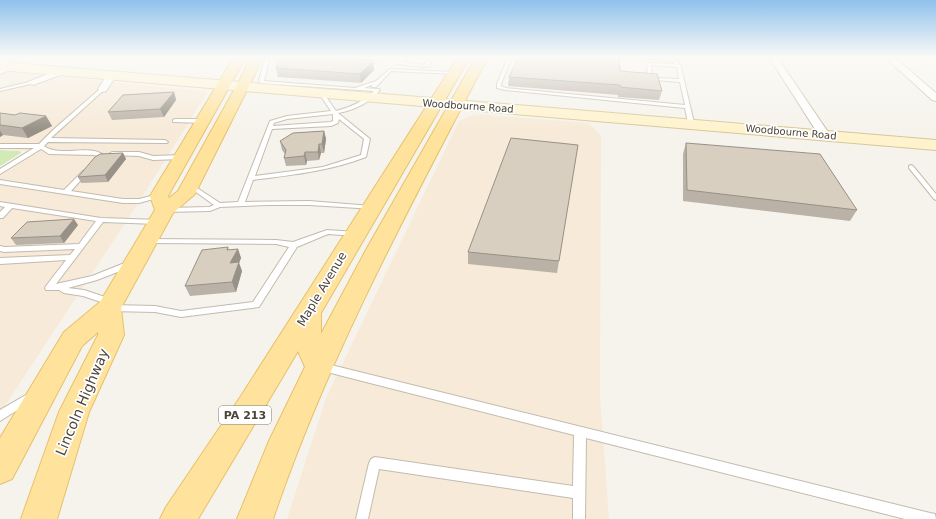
<svg xmlns="http://www.w3.org/2000/svg" width="936" height="519" viewBox="0 0 936 519" font-family="'DejaVu Sans',sans-serif">
<rect width="100%" height="100%" fill="#f6f3ec"/>
<!-- commercial -->
<g fill="#f7ead8">
<polygon points="0,71 203,91 207,93 135,208 0,413 0,168 27,151 0,148 0,87 10,82 0,81"/>
<polygon points="476,114 588,123 601,135 600,396 609,519 287,519 326,398 459,121"/>
</g>
<!-- green -->
<polygon fill="#d2eab5" points="0,150 20,151 21,153 0,166"/>
<g fill="none" stroke-linecap="round" stroke-linejoin="round">
<!-- service casing -->
<g stroke="#c2bbae" stroke-width="2">
<g id="service">
<polygon points="17,57 23,57 0,66 0,63"/>
<polygon points="316,57 334,57 375,61 379,57 384,57 376,63"/>
<polygon points="402,57 406,57 402,62 424,65 431,57 435,57 429,66 424,67 397,64 397,63"/>
<path d="M 508,57 L 512,57 L 501,84 L 501,86 L 506,88 L 685,105 L 680,82 L 654,80 L 648,77 L 647,63 L 675,64 L 674,62 L 648,57 L 659,57 L 677,60 L 681,67 L 694,123 L 691,125 L 688,123 L 685,108 L 505,90 L 497,88 L 497,84 ZM 651,65 L 677,67 L 679,79 L 655,78 L 652,76 Z"/>
<path d="M 265,59 L 269,60 L 264,81 L 355,88 L 376,81 L 390,69 L 454,72 L 456,73 L 454,74 L 391,71 L 376,87 L 372,87 L 372,85 L 364,88 L 378,89 L 380,90 C 369,103 355,110 338,113 L 370,139 L 366,157 C 330,171 292,175 253,180 L 245,202 L 309,201 L 372,206 L 376,208 L 374,209 L 309,205 L 268,205 L 220,207 L 210,211 L 165,212 L 164,210 L 168,208 L 209,207 L 214,205 L 189,187 L 189,185 L 191,184 L 220,203 L 238,202 L 270,121 L 287,116 L 331,111 L 320,95 L 320,94 L 324,94 L 336,111 C 351,107 363,102 374,91 L 260,83 L 259,80 ZM 333,114 L 333,121 L 330,122 L 273,126 L 274,123 L 287,119 ZM 339,119 L 364,139 L 361,155 L 323,167 L 255,176 L 272,129 L 331,126 L 338,123 Z"/>
<polygon points="33,81 35,81 35,83 0,91 0,89"/>
<path d="M 101,88 L 105,89 L 51,138 L 165,140 L 168,142 L 167,143 L 48,142 L 44,146 C 61,158 89,143 105,156 L 102,158 L 94,155 L 49,154 L 41,149 L 0,174 L 0,169 L 34,148 L 0,148 L 0,144 L 39,144 L 53,130 Z"/>
<polygon points="175,119 204,119 207,121 204,123 173,122 173,120"/>
<polygon points="112,152 139,152 153,156 182,155 185,157 182,159 153,160 139,156 110,155 109,154"/>
<polygon points="911,165 913,166 936,194 936,200 934,199 909,168 909,166"/>
<polygon points="85,170 88,172 71,191 123,199 139,199 159,194 162,196 161,197 139,203 123,203 0,184 0,180 64,190 83,171"/>
<polygon points="0,202 101,218 160,220 161,222 157,224 103,222 56,284 92,276 127,262 133,262 134,264 133,266 97,280 68,288 84,290 114,300 115,302 112,305 155,306 181,311 253,302 289,247 276,244 147,243 144,243 143,241 144,239 276,240 293,242 327,230 356,232 360,234 356,236 328,234 297,247 259,307 181,317 155,312 110,311 107,310 106,308 107,306 110,305 83,296 64,293 59,290 46,290 45,288 46,286 66,260 0,264 0,258 70,255 75,249 4,252 0,251 0,246 5,247 79,244 96,221 12,208 3,218 0,218 0,212 5,207 0,206"/>
<polygon points="323,363 930,513 935,514 936,519 905,519 586,438 585,519 573,519 573,498 379,469 368,519 356,519 369,463 371,459 375,457 573,486 574,435 323,371 319,370 318,367 319,364"/>
<polygon points="31,392 35,393 36,396 35,399 0,421 0,410"/>
</g>
</g>
<!-- minor casing -->
<g stroke="#c2bbae" stroke-width="2">
<g id="minor">
<polygon points="769,57 777,57 830,135 828,137 820,137"/>
<polygon points="885,57 894,57 936,93 936,101 932,100"/>
<polygon points="10,64 13,65 13,69 0,74 0,68"/>
<polygon points="60,69 65,72 63,74 33,85 28,82"/>
<polygon points="111,73 116,76 106,91 103,92 100,91 98,89 108,74"/>
</g>
</g>
<!-- secondary casing -->
<g stroke="#d6c79b" stroke-width="2">
<polygon id="secondary" points="0,62 936,140 936,150 0,70"/>
</g>
<!-- primary casing -->
<g stroke="#e6c16a" stroke-width="2">
<g id="primary">
<polygon points="234,57 246,57 168,196 169,198 178,191 244,72 250,57 262,57 256,72 195,194 173,213 121,308 124,335 89,412 57,519 21,519 59,412 98,335 98,332 82,346 12,479 0,484 0,438 64,332 100,302 155,210 150,196"/>
<path d="M 458,57 L 470,57 L 321,313 L 321,334 L 367,248 L 476,57 L 488,57 C 409,208 328,357 273,519 L 237,519 L 269,441 L 305,367 L 298,351 L 198,519 L 160,519 L 166,507 L 241,396 Z"/>
</g>
</g>
<!-- service -->
<use href="#service" fill="#fff" fill-rule="evenodd"/>
<!-- minor -->
<use href="#minor" fill="#fff" fill-rule="evenodd"/>
<!-- secondary -->
<use href="#secondary" fill="#fff3cd" fill-rule="evenodd"/>
<!-- primary -->
<use href="#primary" fill="#ffe39c" fill-rule="evenodd"/>
</g>
<!-- wall -->
<g fill="#bab2a6">
<polygon points="279,57 318,57 373,61 374,70 361,83 278,77 276,68"/>
<polygon points="620,71 662,91 659,100 618,97 618,95 508,86 509,77"/>
<polygon points="174,92 176,100 164,117 112,120 108,112"/>
<polygon points="0,113 15,115 46,116 52,126 28,138 3,135 0,137"/>
<polygon points="324,131 326,139 324,153 321,153 319,160 307,161 306,165 286,166 284,158 285,154 282,150 280,141"/>
<polygon points="686,143 857,210 850,221 683,201 683,154"/>
<polygon points="578,145 557,273 468,264 468,252"/>
<polygon points="123,153 126,159 108,182 81,183 78,177"/>
<polygon points="78,225 64,243 16,245 11,238"/>
<polygon points="228,247 229,250 238,249 241,258 239,263 242,271 236,292 190,296 185,286"/>
</g>
<!-- shaded-wall -->
<g fill="#979187">
<polygon points="373,61 374,70 361,83 360,74"/>
<polygon points="174,92 176,100 164,117 160,109"/>
<polygon points="46,116 52,126 28,138 22,128"/>
<polygon points="0,131 3,135 0,137"/>
<polygon points="324,131 326,139 324,153 322,144"/>
<polygon points="319,144 321,153 319,160 318,152"/>
<polygon points="305,152 307,161 306,165 304,156"/>
<polygon points="123,153 126,159 108,182 105,175"/>
<polygon points="74,219 78,225 64,243 60,236"/>
<polygon points="238,249 241,258 239,263 242,271 236,292 232,282 230,263"/>
</g>
<!-- building -->
<g fill="#d8cfc1" stroke="#979187">
<polygon points="279,57 314,57 373,61 360,74 276,68"/>
<polygon points="519,57 619,57 620,71 657,74 662,91 620,87 620,85 509,77"/>
<polygon points="174,92 160,109 108,112 123,95"/>
<polygon points="0,113 15,115 20,113 46,116 22,128 0,125"/>
<polygon points="324,131 322,144 319,144 318,152 305,152 304,156 284,158 286,150 280,141 293,133"/>
<polygon points="511,138 578,145 559,261 468,252"/>
<polygon points="686,143 820,154 857,210 687,190"/>
<polygon points="123,153 105,175 78,177 95,157 100,154"/>
<polygon points="74,219 60,236 11,238 27,222"/>
<polygon points="228,247 227,250 238,249 230,263 239,262 232,282 185,286 202,250"/>
</g>
<!-- sky -->
<linearGradient id="sky" x2="0" y2="1"><stop stop-color="#8fc1ec"/><stop offset="0.44" stop-color="#fbfaf6"/><stop offset="1" stop-color="#fbfaf6" stop-opacity="0"/></linearGradient>
<rect width="936" height="130" fill="url(#sky)"/>
<g text-anchor="middle" dominant-baseline="central" stroke-width="3.5" stroke-linejoin="round" paint-order="stroke">
<!-- far-street labels -->
<g font-size="10" fill="#4b4439" stroke="#fff">
<text transform="translate(468 106) rotate(4)">Woodbourne Road</text>
<text transform="translate(791 132) rotate(5)">Woodbourne Road</text>
</g>
<!-- shield labels -->
<rect fill="#fff" stroke="#817c74" stroke-width="1" x="219" y="406" width="52" height="18" rx="3"/>
<g font-size="11" font-weight="bold" fill="#4b4439">
<text x="245" y="415">PA 213</text>
</g>
<!-- street labels -->
<g font-size="12" fill="#4b4439" stroke="#fff">
<text transform="translate(322 289) rotate(-59)">Maple Avenue</text>
</g>
<!-- near-street labels -->
<g font-size="14" fill="#4b4439" stroke="#fff">
<text transform="translate(82 402) rotate(-67)">Lincoln Highway</text>
</g>
</g>
</svg>
